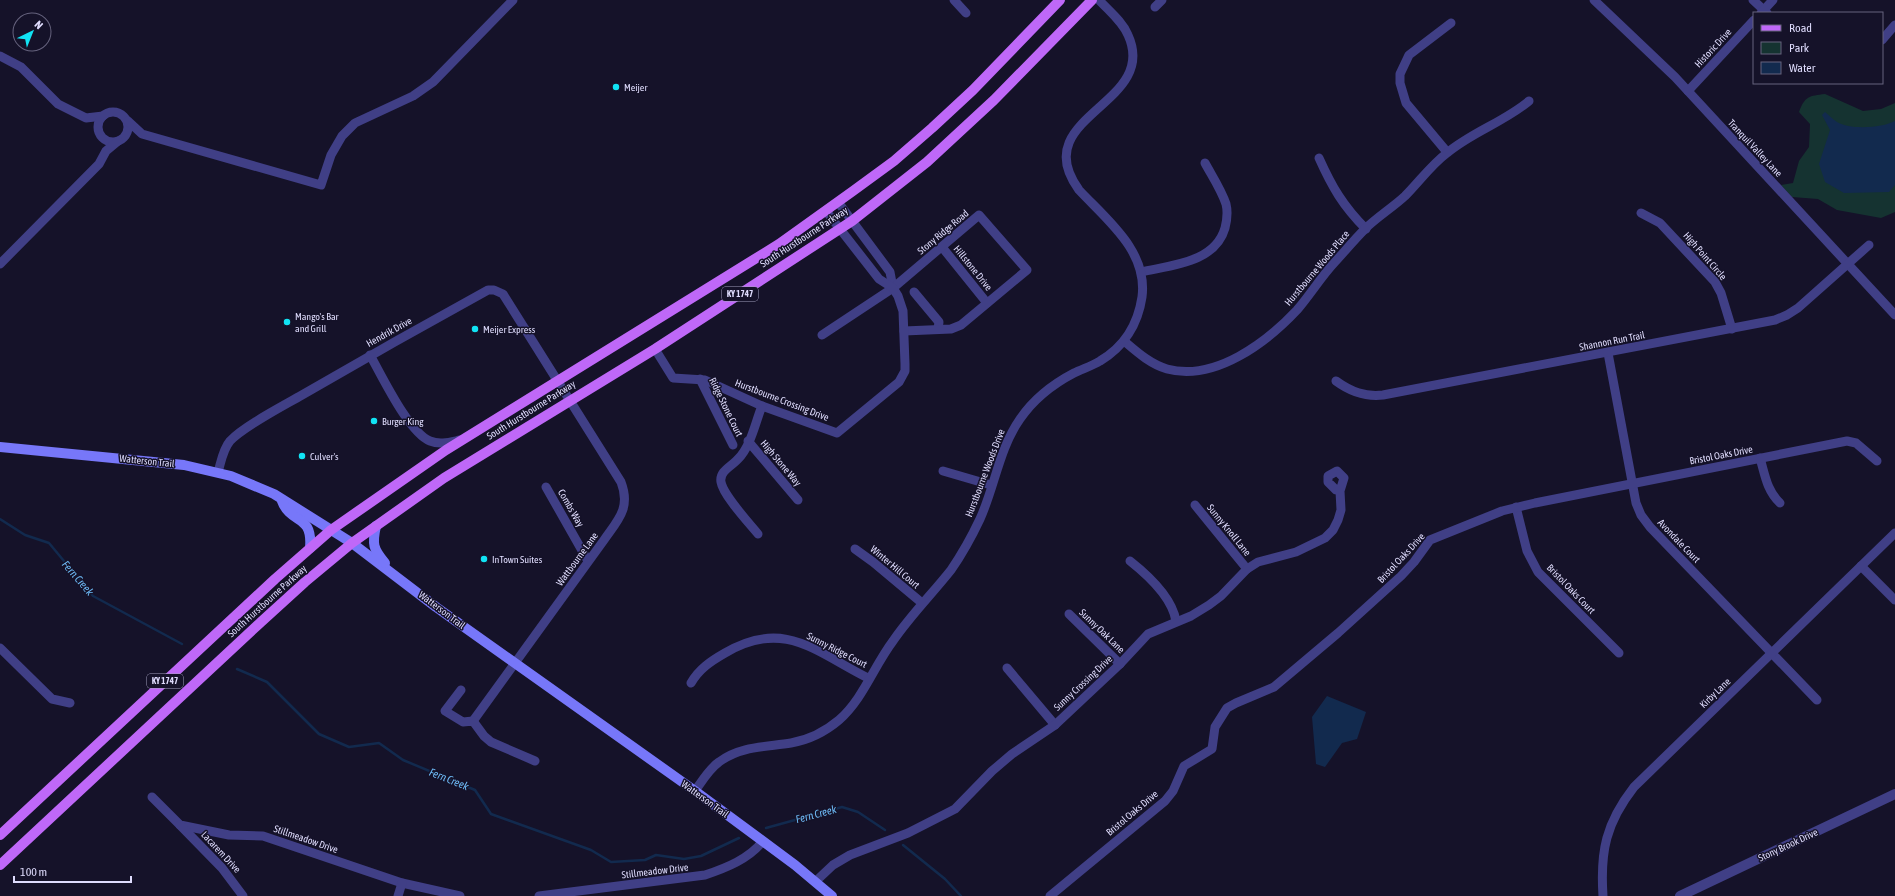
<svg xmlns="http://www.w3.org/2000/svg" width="1895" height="896" viewBox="0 0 1895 896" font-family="'Asap Condensed',sans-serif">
<rect width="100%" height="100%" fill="#151229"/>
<!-- green -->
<path fill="#153331" d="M 1825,94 L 1863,111 L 1881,109 L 1895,103 L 1895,212 L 1881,218 L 1837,210 L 1818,199 L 1792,197 L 1781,185 L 1793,183 L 1799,161 L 1809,147 L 1810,124 L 1799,112 C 1805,96 1809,96 1825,94 Z"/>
<!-- water -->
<g fill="#122a4e">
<path d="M 1825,112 C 1829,115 1832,119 1837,122 C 1850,130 1882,128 1895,121 L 1895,185 L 1889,192 L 1844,193 L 1825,182 L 1819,164 L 1830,130 L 1822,115 Z"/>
<polygon points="1327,696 1366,712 1357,739 1342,743 1325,767 1316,764 1312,717"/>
</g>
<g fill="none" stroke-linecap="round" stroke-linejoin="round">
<!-- stream -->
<g stroke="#122a4e" stroke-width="2.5">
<polyline points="0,519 25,535 49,543 93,596 182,644"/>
<polyline points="237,669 267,682 319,734 349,747 379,743 403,760 475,790 491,814 591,850 611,862 645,860 656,855 684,859 701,856 739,838"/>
<polyline points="766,828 842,807 858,812 885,830"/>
<polyline points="903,845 945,879 961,896"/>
</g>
<!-- minor -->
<g stroke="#403f86" stroke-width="9">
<polyline points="954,0 966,13"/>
<polyline points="1594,0 1675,77 1895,315"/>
<polyline points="1753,0 1767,13"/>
<polyline points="1155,7 1162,0"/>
<polyline points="1761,13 1773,0"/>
<polyline points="1882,40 1895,25"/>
<polyline points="0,56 21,67 58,104 86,118 103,116"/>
<polyline points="1688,91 1754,20"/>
<circle cx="113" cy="127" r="15"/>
<polyline points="128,121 142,134 321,185 331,155 342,136 355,123 413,96 433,82 513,0"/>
<polyline points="1447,152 1406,103 1400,83 1400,74 1409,55 1451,23"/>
<path d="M 1319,158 C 1332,187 1343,206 1366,229"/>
<polyline points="838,202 890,272 893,288"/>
<polyline points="1641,213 1660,223 1715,282 1721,293 1732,329"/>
<polyline points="942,247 987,303"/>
<polyline points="0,264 99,164 106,151 118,141"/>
<path d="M 1141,272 C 1171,265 1215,263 1225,228 C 1227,220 1228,212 1226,204 C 1221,189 1212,176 1205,163"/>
<polyline points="914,292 939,322 938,329"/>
<polyline points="822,335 893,288 979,215 1027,270 961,325 951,329 904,331"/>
<path d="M 1124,341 C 1137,352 1150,364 1167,369 C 1215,382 1267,342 1297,310 C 1310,295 1321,277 1334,263 C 1345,251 1354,240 1365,229 C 1377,217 1392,208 1405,196 C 1419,182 1431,165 1447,153 C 1472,132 1504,122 1529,101"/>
<polyline points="655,349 673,378 705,380 762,406 837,433 899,382 905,371 905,364 903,311 898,296 893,288 879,279 826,211"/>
<polyline points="1608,353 1636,503 1641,515 1650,527 1817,700"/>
<path d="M 370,355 C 382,376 409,433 430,441 C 440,445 450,442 460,440"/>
<polyline points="700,379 733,445"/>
<path d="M 1336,381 C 1351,392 1365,397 1383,395 L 1775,320 L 1787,315 L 1798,308 L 1869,245"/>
<polyline points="748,441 798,500"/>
<path d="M 1760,458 C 1765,475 1767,491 1780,503"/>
<polyline points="943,471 991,485"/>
<path d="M 218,472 C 221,462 223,449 230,441 C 244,426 283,406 302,395 C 364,359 426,324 488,290 L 494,290 L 503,294 L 621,482 C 631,508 618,520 604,540 L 473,721"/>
<polyline points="546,487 588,561"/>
<polyline points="1195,505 1247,569"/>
<polyline points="1516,507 1527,551 1538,572 1619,653"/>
<path d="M 758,534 C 749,523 723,495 721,482 C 719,471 732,466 738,459 C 751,446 755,423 762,406"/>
<polyline points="855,549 873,562 922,603"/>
<path d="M 1130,561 C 1149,576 1172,597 1176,621"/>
<polyline points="1861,566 1895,600"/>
<polyline points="1069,614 1120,664"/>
<polyline points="0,648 52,699 70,703"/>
<polyline points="1007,668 1055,725"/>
<path d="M 691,683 C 699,669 711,661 725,653 C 784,618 816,652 868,678"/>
<polyline points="461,690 445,711 463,722 473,721 484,736 491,742 535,761"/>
<path d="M 695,791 C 702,781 709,769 719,762 C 740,746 766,747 791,743 C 808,740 826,731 839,720 C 863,699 874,666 893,641 C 910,616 932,594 951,570 C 962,554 972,536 980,519 C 995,486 999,449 1020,419 C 1033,400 1053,384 1074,373 C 1082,369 1092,366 1100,361 C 1124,347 1138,324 1142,297 C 1148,251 1107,220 1079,190 C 1025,116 1160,105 1128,35 C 1122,21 1109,11 1099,0"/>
<polyline points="152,797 180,825 229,835 263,836 402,883 460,896"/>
<polyline points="180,825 222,868 243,896"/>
<polyline points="816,881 833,865 850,855 908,833 955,809 992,771 1012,754 1055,725 1120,664 1148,634 1191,616 1209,605 1221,596 1247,569 1258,562 1296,552 1325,538 1333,530 1338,520 1341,510 1340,491 1344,478 1337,471 1328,476 1328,482 1336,490 1340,491"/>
<polyline points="398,896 402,883"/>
<path d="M 539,896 L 705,875 C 726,868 749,859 763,841"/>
<polyline points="1050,896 1165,801 1173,791 1184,766 1212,749 1215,727 1227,708 1236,703 1274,687 1338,633 1401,576 1414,562 1430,540 1502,511 1535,503 1847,441 1856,443 1877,461"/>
<path d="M 1603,896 C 1600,851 1606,823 1634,787 L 1895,533"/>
</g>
<!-- tertiary -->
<polyline stroke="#403f86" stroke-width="10" points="1680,896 1895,794"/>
<!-- secondary -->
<g stroke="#7777f9" stroke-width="10">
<polyline points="0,447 184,465 231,476 274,494 352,543 436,607 695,791 795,865 832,896"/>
<path d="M 282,501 C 291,525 313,513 310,548"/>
<path d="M 376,526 C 372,544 373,549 385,563"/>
</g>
<!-- primary -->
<g stroke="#bf68f8" stroke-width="10">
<polyline points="0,835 275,579 331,530 446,450 779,244 853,191 894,161 932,128 973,90 1060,0"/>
<polyline points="0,865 261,622 305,582 352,543 444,478 655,349 852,221 927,162 994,100 1092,0"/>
</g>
</g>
<!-- markers -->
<g fill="#11e3f4" stroke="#151229" stroke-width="1.5">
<circle cx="616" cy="87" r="4"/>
<circle cx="287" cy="322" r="4"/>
<circle cx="475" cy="329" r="4"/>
<circle cx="374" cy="421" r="4"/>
<circle cx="302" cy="456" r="4"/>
<circle cx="484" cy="559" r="4"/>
</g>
<g text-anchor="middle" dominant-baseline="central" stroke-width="3" stroke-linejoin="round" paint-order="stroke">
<!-- shield labels -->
<g fill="#151229" stroke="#a29fbd" stroke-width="1">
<rect x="722" y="287" width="36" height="14" rx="3"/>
<rect x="147" y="674" width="36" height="14" rx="3"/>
</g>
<g font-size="9" font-weight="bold" fill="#dfdcfd">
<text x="740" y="294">KY 1747</text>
<text x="165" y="681">KY 1747</text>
</g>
<!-- street labels -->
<g font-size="10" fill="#dfdcfd" stroke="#151229">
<text transform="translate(1713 48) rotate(-47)">Historic Drive</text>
<text transform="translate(1755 148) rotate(47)">Tranquil Valley Lane</text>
<text transform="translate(943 232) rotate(-40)">Stony Ridge Road</text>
<text transform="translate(804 237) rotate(-33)">South Hurstbourne Parkway</text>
<text transform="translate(1705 256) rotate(49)">High Point Circle</text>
<text transform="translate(973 268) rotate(51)">Hillstone Drive</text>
<text transform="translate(1317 268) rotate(-50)">Hurstbourne Woods Place</text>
<text transform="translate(389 332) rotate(-29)">Hendrik Drive</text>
<text transform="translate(1612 341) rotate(-11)">Shannon Run Trail</text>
<text transform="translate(782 400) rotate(21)">Hurstbourne Crossing Drive</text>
<text transform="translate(726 407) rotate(64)">Ridge Stone Court</text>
<text transform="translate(531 410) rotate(-32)">South Hurstbourne Parkway</text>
<text transform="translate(1721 455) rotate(-11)">Bristol Oaks Drive</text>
<text transform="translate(147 461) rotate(6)">Watterson Trail</text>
<text transform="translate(781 463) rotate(50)">High Stone Way</text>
<text transform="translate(985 473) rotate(-69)">Hurstbourne Woods Drive</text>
<text transform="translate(571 508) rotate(60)">Combs Way</text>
<text transform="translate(1229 530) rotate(51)">Sunny Knoll Lane</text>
<text transform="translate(1679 541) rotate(46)">Avondale Court</text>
<text transform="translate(1401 558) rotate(-47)">Bristol Oaks Drive</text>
<text transform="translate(577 559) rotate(-54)">Wattbourne Lane</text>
<text transform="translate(895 567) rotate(40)">Winter Hill Court</text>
<text transform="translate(1571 589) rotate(46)">Bristol Oaks Court</text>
<text transform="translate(267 601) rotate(-42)">South Hurstbourne Parkway</text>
<text transform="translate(442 610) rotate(37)">Watterson Trail</text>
<text transform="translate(1102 631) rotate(44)">Sunny Oak Lane</text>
<text transform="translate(837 650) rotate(27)">Sunny Ridge Court</text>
<text transform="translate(1083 683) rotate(-43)">Sunny Crossing Drive</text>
<text transform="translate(1715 693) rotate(-44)">Kirby Lane</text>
<text transform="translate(705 799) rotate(36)">Watterson Trail</text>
<text transform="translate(1132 813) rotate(-40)">Bristol Oaks Drive</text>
<text transform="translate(306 839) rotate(19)">Stillmeadow Drive</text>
<text transform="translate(1788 845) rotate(-25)">Stony Brook Drive</text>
<text transform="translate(221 852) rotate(47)">Lacarem Drive</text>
<text transform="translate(655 871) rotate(-7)">Stillmeadow Drive</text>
</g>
<!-- poi labels -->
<g font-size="10" fill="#dfdcfd" stroke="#151229" text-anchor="start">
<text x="624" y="87">Meijer</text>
<text x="295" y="316">Mango's Bar<tspan x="295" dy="12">and Grill</tspan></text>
<text x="483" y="329">Meijer Express</text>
<text x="382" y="421">Burger King</text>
<text x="310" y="456">Culver's</text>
<text x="492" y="559">InTown Suites</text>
</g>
<!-- water labels -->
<g font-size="11" font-style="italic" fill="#6fbcf8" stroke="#151229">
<text transform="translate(78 578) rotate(49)">Fern Creek</text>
<text transform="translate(449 779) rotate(22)">Fern Creek</text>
<text transform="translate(816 814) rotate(-15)">Fern Creek</text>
</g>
</g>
<!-- legend -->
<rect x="1753" y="12" width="130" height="72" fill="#151229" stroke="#66637e"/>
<rect x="1761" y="25" width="20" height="6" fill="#bf68f8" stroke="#66637e"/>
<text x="1789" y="32" font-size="12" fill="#dfdcfd">Road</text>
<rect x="1761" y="42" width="20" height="12" fill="#153331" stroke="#66637e"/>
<text x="1789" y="52" font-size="12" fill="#dfdcfd">Park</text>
<rect x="1761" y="62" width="20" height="12" fill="#122a4e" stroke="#66637e"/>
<text x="1789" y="72" font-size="12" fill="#dfdcfd">Water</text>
<!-- north arrow -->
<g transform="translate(32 32) rotate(43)"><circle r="19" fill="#151229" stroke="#66637e"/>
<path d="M0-3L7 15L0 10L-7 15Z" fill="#11e3f4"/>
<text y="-6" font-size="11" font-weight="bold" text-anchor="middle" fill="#dfdcfd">N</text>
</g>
<!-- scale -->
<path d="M14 876v6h117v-6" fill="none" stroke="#dfdcfd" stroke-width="2"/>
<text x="20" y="876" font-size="12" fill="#dfdcfd" stroke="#151229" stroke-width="3" paint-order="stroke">100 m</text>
</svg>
